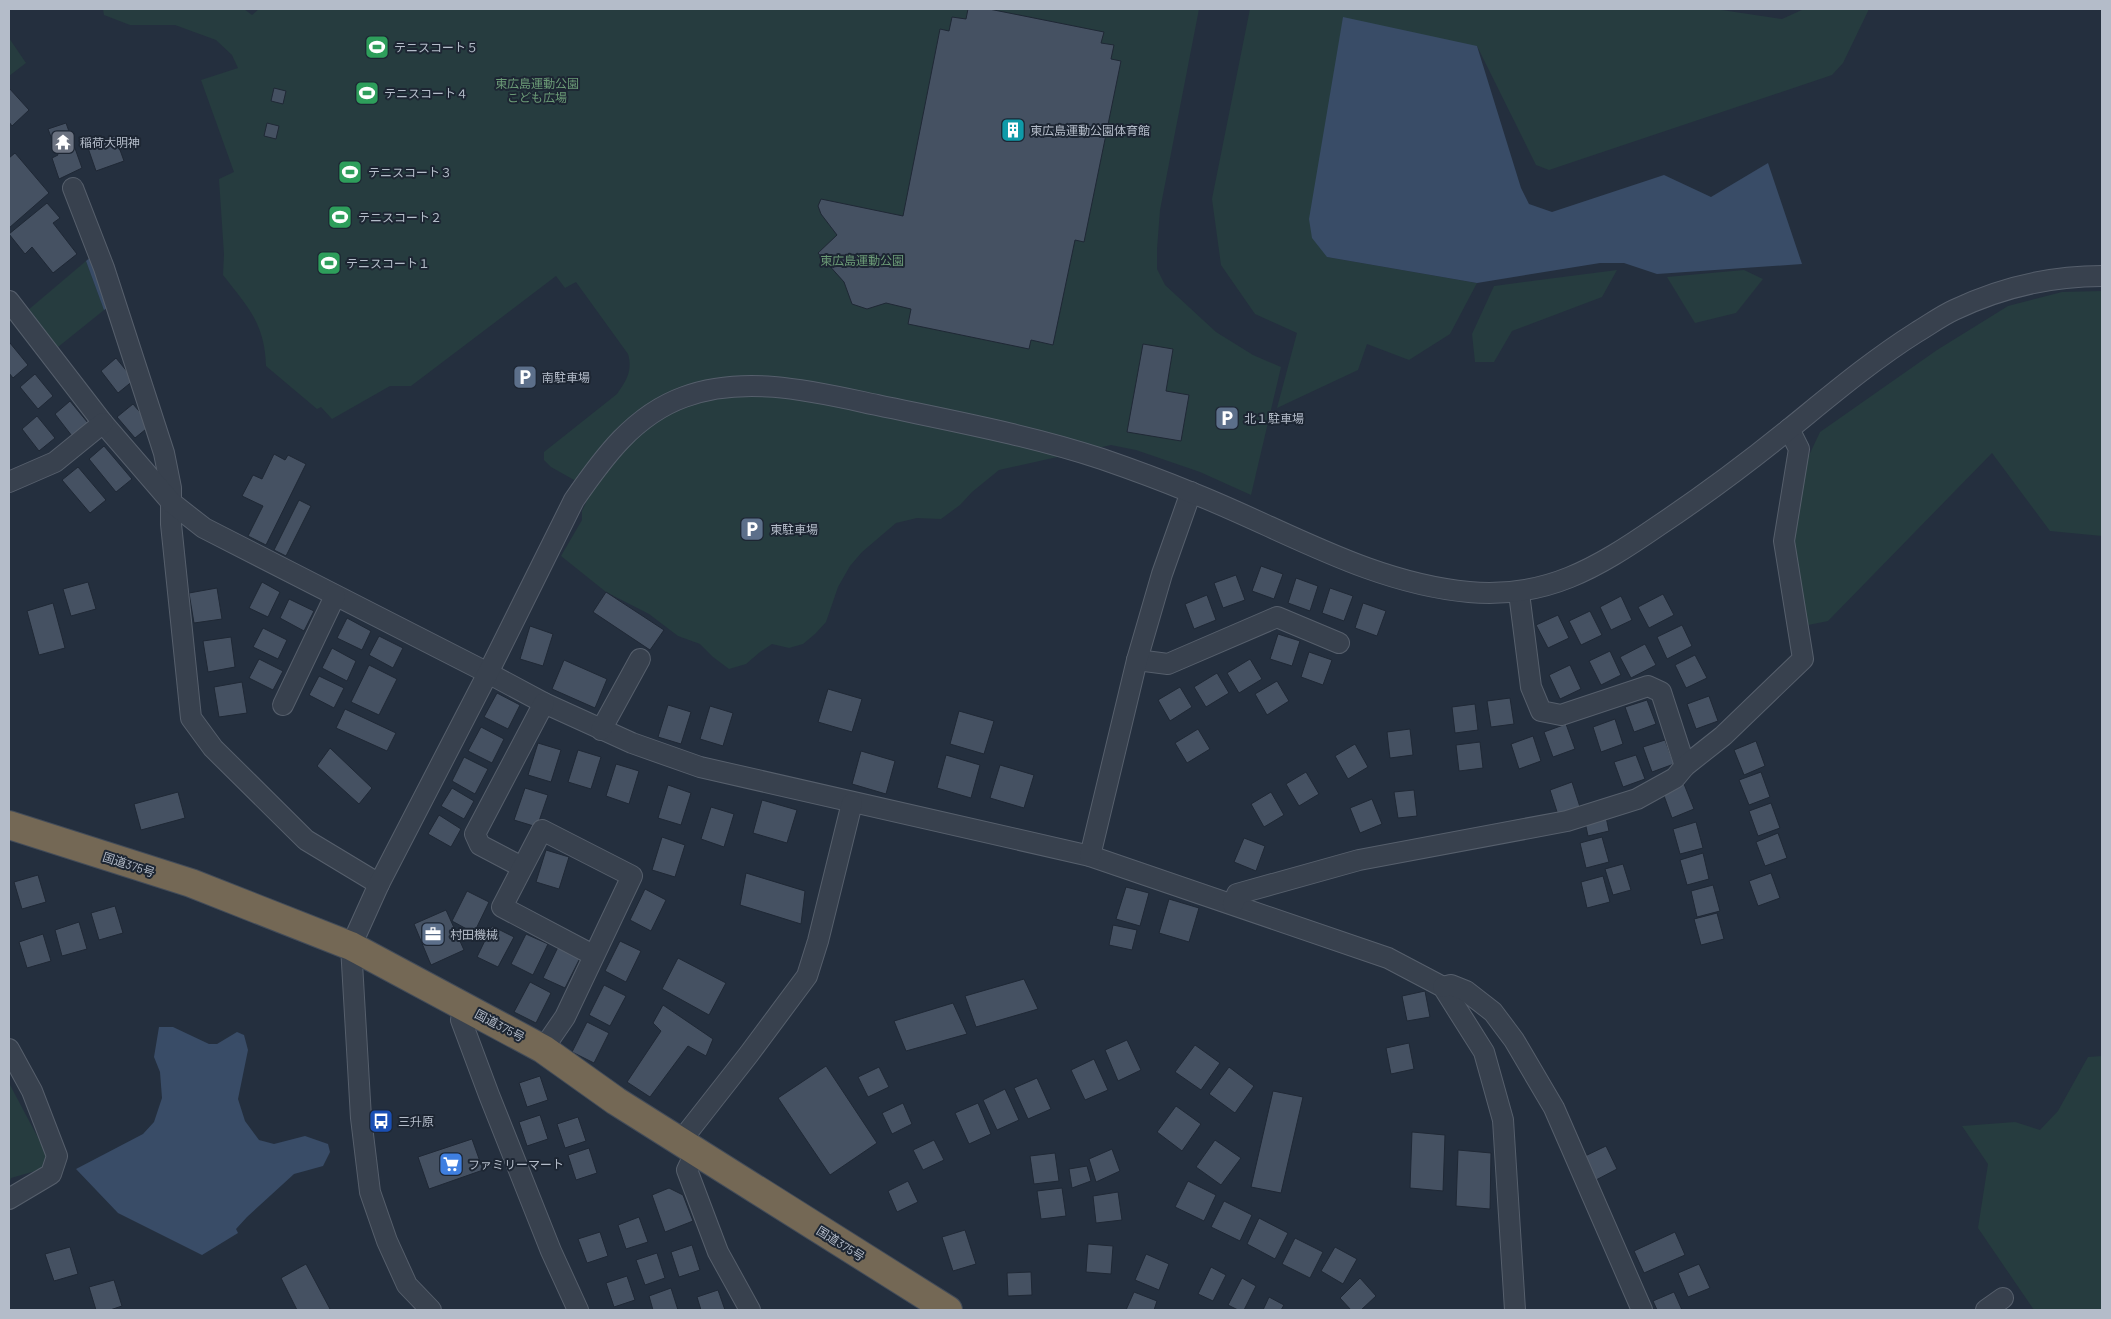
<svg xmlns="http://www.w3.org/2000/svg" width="2111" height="1319" viewBox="0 0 2111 1319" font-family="Barlow,'Noto Sans JP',sans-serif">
<rect width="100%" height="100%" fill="#242f3e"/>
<!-- green -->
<g fill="#263c3f">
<path d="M 103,9 L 244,9 L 252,15 L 259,9 L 1199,9 L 1160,210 L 1157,249 L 1157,269 L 1165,285 L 1216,332 L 1253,355 L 1281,367 L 1251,495 L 1200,472 L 1136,450 L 1111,445 L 999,470 L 972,492 L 960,505 L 941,519 L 917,518 L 896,523 L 862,552 L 850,566 L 838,587 L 826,622 L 815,634 L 803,644 L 789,648 L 772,644 L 760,652 L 746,664 L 729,669 L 713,657 L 700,644 L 678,636 L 649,614 L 606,592 L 561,556 L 582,520 L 582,511 L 592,490 L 551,467 L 544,460 L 544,452 L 617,394 C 626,381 633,371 628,354 L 576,282 L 565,288 L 556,276 L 411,386 L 390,386 L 332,419 L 321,407 L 317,409 L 266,366 C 265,324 248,307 223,275 L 224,254 L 219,179 L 234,172 L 201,80 L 238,68 L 232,55 L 216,40 L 175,25 L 130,25 L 104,15 Z"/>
<polygon points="1250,9 1715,9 1782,19 1804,9 1869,9 1843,63 1832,75 1549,170 1536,165 1477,46 1327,257 1477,283 1450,334 1409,360 1367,344 1358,370 1277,408 1297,333 1255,314 1221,265 1212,199"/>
<polygon points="9,38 26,63 9,76"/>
<polygon points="86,261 104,310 53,351 27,311"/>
<polygon points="1617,270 1602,297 1512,331 1494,362 1475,362 1472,334 1494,286"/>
<polygon points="1744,270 1763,279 1736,313 1695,323 1667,277"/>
<polygon points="2102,291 2102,536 2050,531 1992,453 1828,621 1808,625 1788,534 1797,481 1820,432 1937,350 2008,306 2062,292"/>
<polygon points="2102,1056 2102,1310 2034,1310 1978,1228 1988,1164 1962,1126 2015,1122 2040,1130 2058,1111 2088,1057"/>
<polygon points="9,1083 53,1166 11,1178 9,1185"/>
</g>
<!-- water -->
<g fill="#394c67">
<polygon points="1343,17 1477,46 1521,188 1529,204 1552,212 1664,175 1711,197 1768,163 1802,264 1657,274 1624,263 1600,263 1477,283 1327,257 1312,238 1309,219"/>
<polygon points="92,256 110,306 104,310 86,261"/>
<polygon points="159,1027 173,1027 209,1044 217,1044 237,1032 244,1035 248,1050 238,1099 245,1121 259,1140 274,1144 305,1136 328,1144 330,1152 323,1166 294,1174 247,1217 236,1229 238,1233 202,1255 118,1213 76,1169 143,1134 154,1122 162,1098 160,1072 154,1057"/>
</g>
<!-- building -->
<g fill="#455162" stroke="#1f2835">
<polygon points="968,9 989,9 1104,32 1101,43 1114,45 1111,59 1121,61 1084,242 1075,240 1053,345 1031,340 1029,349 908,324 911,309 886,303 867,309 852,304 844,282 818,253 837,235 821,214 818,206 821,199 903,216 940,29 949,31 952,17 966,19"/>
<polygon points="9,88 29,110 12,126 9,122"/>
<polygon points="274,88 286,91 283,104 271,101"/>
<polygon points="66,123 82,168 59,179 52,158 58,155 48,129"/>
<polygon points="267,123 279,126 276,139 264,136"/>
<polygon points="115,136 124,161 96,171 87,145"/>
<polygon points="15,153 49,193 9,228 9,158"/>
<polygon points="47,203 60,218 53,223 77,254 53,273 32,247 25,254 9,234"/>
<polygon points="10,343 28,365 13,378 9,373 9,345"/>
<polygon points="1143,344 1173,349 1166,391 1189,395 1181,441 1127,432"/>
<polygon points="116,358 134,380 118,393 101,371"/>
<polygon points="35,374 53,396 38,409 20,387"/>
<polygon points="70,401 88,423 72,436 55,414"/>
<polygon points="133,404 151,425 135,438 117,417"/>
<polygon points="37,416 55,438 39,451 22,429"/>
<polygon points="104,446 132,479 116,492 89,459"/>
<polygon points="274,454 285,460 288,455 306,464 266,545 248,536 263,506 242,496 253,475 262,479"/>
<polygon points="78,467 106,500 90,513 62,480"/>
<polygon points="299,500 311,506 286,556 274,550"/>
<polygon points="1261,566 1283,574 1274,599 1252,591"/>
<polygon points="1236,575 1245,600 1223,608 1214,583"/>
<polygon points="1296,578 1318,586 1310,611 1288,603"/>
<polygon points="88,582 96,609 71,616 63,589"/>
<polygon points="262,582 280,592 268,617 249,608"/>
<polygon points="217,588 222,619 194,623 189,593"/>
<polygon points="1330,588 1353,596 1344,621 1322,613"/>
<polygon points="606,592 664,630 650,650 593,612"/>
<polygon points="1663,594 1674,615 1649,628 1638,607"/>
<polygon points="1207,595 1216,620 1194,629 1185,604"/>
<polygon points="1621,596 1632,620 1611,630 1600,607"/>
<polygon points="289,599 314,611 304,631 280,618"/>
<polygon points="53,603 65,648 39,655 27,611"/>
<polygon points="1363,603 1386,611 1377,636 1355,628"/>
<polygon points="1590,611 1602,635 1581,645 1569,621"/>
<polygon points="1558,615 1569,638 1548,648 1536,625"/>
<polygon points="347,618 371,631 362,650 337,638"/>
<polygon points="1682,625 1692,646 1667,659 1657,637"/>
<polygon points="530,626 553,634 543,666 520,659"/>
<polygon points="263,628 287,640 278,659 253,647"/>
<polygon points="1278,634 1300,641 1292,666 1270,659"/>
<polygon points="379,636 403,648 393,668 369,655"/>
<polygon points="231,637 235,667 208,672 203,641"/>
<polygon points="1645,644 1656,665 1631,678 1620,657"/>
<polygon points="332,648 356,661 347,681 322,668"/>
<polygon points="1610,651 1621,675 1601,685 1589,661"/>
<polygon points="1309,652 1332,660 1323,685 1301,677"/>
<polygon points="1695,655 1707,678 1686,688 1675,665"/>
<polygon points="259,659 283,671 273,690 249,678"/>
<polygon points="1250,659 1262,679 1239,693 1227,673"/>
<polygon points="564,660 607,679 595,708 552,689"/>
<polygon points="369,665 397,679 379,715 351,702"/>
<polygon points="1570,665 1581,689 1560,699 1549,675"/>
<polygon points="1217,673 1229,693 1206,707 1194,687"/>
<polygon points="319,676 344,688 334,708 309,695"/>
<polygon points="1277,681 1289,701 1267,715 1255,694"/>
<polygon points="242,682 247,713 219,717 214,687"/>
<polygon points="1180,687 1192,707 1170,721 1158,700"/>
<polygon points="828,689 862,699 852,732 818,722"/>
<polygon points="497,693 520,705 508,729 484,717"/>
<polygon points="1709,696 1718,721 1696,729 1687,704"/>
<polygon points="1510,698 1514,724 1491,727 1487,701"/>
<polygon points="1647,700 1656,724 1634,732 1625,707"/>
<polygon points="1475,704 1478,730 1455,733 1452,707"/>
<polygon points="668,705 691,712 681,744 658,737"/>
<polygon points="710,706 733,713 723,746 700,739"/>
<polygon points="345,709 396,733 387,751 336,728"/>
<polygon points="959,711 994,721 984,754 950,744"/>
<polygon points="1615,719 1623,744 1601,752 1593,727"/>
<polygon points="1566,724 1575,749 1553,757 1544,732"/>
<polygon points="481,727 504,739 492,763 468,751"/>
<polygon points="1198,729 1210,749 1187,763 1175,743"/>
<polygon points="1410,729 1413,755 1390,758 1387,732"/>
<polygon points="1533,736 1541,761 1519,769 1511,744"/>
<polygon points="1665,740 1674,764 1652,772 1643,747"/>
<polygon points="1756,741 1765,766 1744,775 1734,750"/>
<polygon points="1480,742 1483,768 1459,771 1456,745"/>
<polygon points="538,743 561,750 551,782 528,775"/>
<polygon points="1355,744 1368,767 1348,779 1335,756"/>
<polygon points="330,748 372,788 359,804 317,766"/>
<polygon points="578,750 601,757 591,789 568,782"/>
<polygon points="861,751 895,761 886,794 852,784"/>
<polygon points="946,755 980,765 971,798 937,788"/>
<polygon points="1636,755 1645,779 1623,787 1614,762"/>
<polygon points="464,757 488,769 475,794 452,781"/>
<polygon points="616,764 639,771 629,804 606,796"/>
<polygon points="1000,765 1034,775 1024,808 990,798"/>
<polygon points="1306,772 1319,794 1299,806 1286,784"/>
<polygon points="1761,772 1770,797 1749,805 1739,780"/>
<polygon points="1572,782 1580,807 1558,815 1550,790"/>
<polygon points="1684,784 1694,809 1672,818 1663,793"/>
<polygon points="668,785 691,793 681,825 658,818"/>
<polygon points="452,788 474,801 464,819 441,806"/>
<polygon points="525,788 548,795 537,827 514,820"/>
<polygon points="1414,790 1417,816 1398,818 1394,792"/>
<polygon points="178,792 185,818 141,830 134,804"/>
<polygon points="1271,792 1284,815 1264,827 1251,804"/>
<polygon points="1372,799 1382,824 1360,833 1350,808"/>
<polygon points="762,800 797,810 787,843 753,833"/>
<polygon points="1771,803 1780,828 1758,836 1749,811"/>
<polygon points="711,807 734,814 724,847 701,839"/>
<polygon points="439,815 461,829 451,847 428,834"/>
<polygon points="1606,817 1609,831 1588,836 1585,822"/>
<polygon points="1696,822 1703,848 1680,854 1673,829"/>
<polygon points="1778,833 1787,858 1765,866 1756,842"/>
<polygon points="662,837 685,845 675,877 652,870"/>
<polygon points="1602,837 1609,862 1586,868 1580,843"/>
<polygon points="1244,838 1265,846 1256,871 1234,862"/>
<polygon points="546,850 569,857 559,889 536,882"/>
<polygon points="1703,853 1709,879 1687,885 1680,860"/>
<polygon points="1623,864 1631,890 1613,895 1605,869"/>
<polygon points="746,873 805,891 801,924 740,905"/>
<polygon points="1771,873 1780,898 1758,906 1749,881"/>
<polygon points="38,875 46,902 22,909 14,882"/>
<polygon points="1603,876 1610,902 1587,908 1581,882"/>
<polygon points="1713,885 1720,911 1697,917 1691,891"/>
<polygon points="1126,887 1149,893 1140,926 1116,919"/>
<polygon points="645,889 666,900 651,931 630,920"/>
<polygon points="467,891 489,902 474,933 452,921"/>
<polygon points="1169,899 1199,908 1189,942 1159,933"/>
<polygon points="115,906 123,933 99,940 91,913"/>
<polygon points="446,910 464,950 431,965 414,924"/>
<polygon points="1717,913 1724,939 1701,945 1694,919"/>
<polygon points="79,922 87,949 62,956 55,930"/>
<polygon points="1113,925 1137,930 1132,950 1109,945"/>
<polygon points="492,926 514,937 498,967 477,957"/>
<polygon points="43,934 51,961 27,968 19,942"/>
<polygon points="526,934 548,944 533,975 511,964"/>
<polygon points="620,941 641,951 626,982 605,971"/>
<polygon points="558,947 580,958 565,988 543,978"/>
<polygon points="678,958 726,983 709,1015 662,989"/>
<polygon points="1024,979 1038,1009 976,1027 965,996"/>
<polygon points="530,982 551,993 536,1023 514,1012"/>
<polygon points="604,985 626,996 610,1026 589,1015"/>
<polygon points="1425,991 1430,1017 1407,1021 1402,996"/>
<polygon points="953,1003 967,1034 906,1051 894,1021"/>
<polygon points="663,1005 713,1039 706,1056 688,1046 650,1097 627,1082 661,1031 653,1023"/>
<polygon points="587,1022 609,1033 594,1063 572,1052"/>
<polygon points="1127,1040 1141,1070 1118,1081 1105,1050"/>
<polygon points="1409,1043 1414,1069 1391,1074 1386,1048"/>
<polygon points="1195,1045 1220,1063 1201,1090 1175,1072"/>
<polygon points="1094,1059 1108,1090 1085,1100 1071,1070"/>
<polygon points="826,1066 877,1143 830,1175 778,1098"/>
<polygon points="879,1067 889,1087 868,1097 858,1077"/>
<polygon points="1229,1067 1254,1086 1235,1113 1209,1094"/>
<polygon points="540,1076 548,1100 527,1107 519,1083"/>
<polygon points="1037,1078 1051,1109 1028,1119 1014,1088"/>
<polygon points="1005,1089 1019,1120 997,1130 983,1100"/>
<polygon points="1273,1091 1303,1097 1281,1193 1251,1187"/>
<polygon points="903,1103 912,1124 892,1134 882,1113"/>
<polygon points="978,1103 991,1134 969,1144 955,1113"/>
<polygon points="1176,1106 1201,1124 1182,1151 1157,1132"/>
<polygon points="540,1115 548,1139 527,1146 519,1122"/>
<polygon points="578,1117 586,1141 565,1148 557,1124"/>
<polygon points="1412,1132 1445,1135 1443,1191 1410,1188"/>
<polygon points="472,1139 483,1170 429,1189 418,1157"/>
<polygon points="934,1140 944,1160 923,1170 913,1150"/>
<polygon points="1215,1140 1241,1158 1221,1185 1196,1167"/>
<polygon points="1606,1146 1617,1169 1596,1180 1585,1156"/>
<polygon points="589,1148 597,1173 576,1180 568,1155"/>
<polygon points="1112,1149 1120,1171 1096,1182 1089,1159"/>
<polygon points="1458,1150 1491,1153 1490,1209 1456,1206"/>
<polygon points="1055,1153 1059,1181 1034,1184 1030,1156"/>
<polygon points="1087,1166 1091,1181 1072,1188 1069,1169"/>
<polygon points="908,1181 918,1202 897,1212 888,1191"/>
<polygon points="1188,1181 1216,1195 1204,1221 1175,1207"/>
<polygon points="669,1188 683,1195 693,1221 665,1232 652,1195"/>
<polygon points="1062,1188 1066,1216 1041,1219 1037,1191"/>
<polygon points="1118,1192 1122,1220 1096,1223 1093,1196"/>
<polygon points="1224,1201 1252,1215 1240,1241 1211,1227"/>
<polygon points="639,1217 648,1242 626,1249 618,1225"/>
<polygon points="1259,1218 1288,1233 1275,1259 1247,1244"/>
<polygon points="965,1230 976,1264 953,1271 942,1237"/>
<polygon points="600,1232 608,1256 587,1263 578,1239"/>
<polygon points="1675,1232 1685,1255 1644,1273 1634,1251"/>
<polygon points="1295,1238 1323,1252 1310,1278 1282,1264"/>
<polygon points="1088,1244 1113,1246 1111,1274 1086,1272"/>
<polygon points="692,1245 700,1270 679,1277 671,1252"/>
<polygon points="70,1247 78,1274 54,1281 45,1254"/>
<polygon points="1335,1247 1357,1259 1343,1284 1321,1271"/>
<polygon points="657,1253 665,1278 645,1285 636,1260"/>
<polygon points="1146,1254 1169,1264 1159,1290 1135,1280"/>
<polygon points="306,1264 330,1309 327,1310 297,1310 281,1278"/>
<polygon points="1699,1264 1710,1288 1688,1297 1678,1273"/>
<polygon points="1211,1267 1226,1275 1213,1301 1198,1294"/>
<polygon points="1031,1272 1032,1295 1008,1296 1007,1273"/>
<polygon points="627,1276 635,1300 614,1307 606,1283"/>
<polygon points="1242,1278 1256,1286 1244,1310 1238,1310 1228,1305"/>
<polygon points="1360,1278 1376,1296 1361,1310 1351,1310 1340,1298"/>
<polygon points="114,1280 122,1306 110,1310 96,1310 89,1287"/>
<polygon points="671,1288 678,1310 653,1310 649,1296"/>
<polygon points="718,1290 725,1310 701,1310 697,1297"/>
<polygon points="1134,1292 1157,1301 1154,1310 1126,1310"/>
<polygon points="1674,1292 1682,1310 1657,1310 1653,1301"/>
<polygon points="1269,1297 1284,1305 1281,1310 1263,1310"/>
</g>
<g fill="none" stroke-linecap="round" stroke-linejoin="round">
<!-- minor casing -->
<g stroke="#565f6c" stroke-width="22">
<g id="minor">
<polyline points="73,188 104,268 164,453 171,488 171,524 191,718 213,748 306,840 379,884"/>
<polyline points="9,301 103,423 172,503 204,528 488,673 544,703 632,743 700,767 1090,856 1388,958 1443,987 1484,1052 1503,1120 1515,1310"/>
<polyline points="9,482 55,462 103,423"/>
<polyline points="1519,593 1531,687 1541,711 1561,715 1648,686 1661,692 1685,766"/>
<polyline points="1137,660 1168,664 1277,617 1339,643"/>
<polyline points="283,705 335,596"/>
<polyline points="601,730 640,659"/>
<polyline points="1090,856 1137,660 1162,574 1191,492"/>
<polyline points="522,867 480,845 475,834 544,703"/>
<polyline points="1233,904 1237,894 1359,860 1567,821 1637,799 1675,778 1685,766 1723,736 1803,659 1784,541 1799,449 1789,429"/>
<polyline points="1443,987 1451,985 1466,991 1493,1012 1514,1040 1554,1108 1642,1310"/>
<polyline points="464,1006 461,1020 489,1095 551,1251 578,1310"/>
<polyline points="9,1049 32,1091 57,1156 51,1174 9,1199"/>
<polyline points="543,1049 565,1017 632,876 542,830 502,907 593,955"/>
<polyline points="680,1142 749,1054 807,976 818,941 852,803"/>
<polyline points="696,1151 687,1170 718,1252 750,1310"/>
<path d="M 431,1310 L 407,1285 L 387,1241 L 370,1192 L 361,1118 L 351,946 L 379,884 L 488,673 L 574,500 C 603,458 634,415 684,397 C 746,374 816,392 877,405 C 952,421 1029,435 1102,459 C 1131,469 1161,480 1190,492 C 1282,528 1369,583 1469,592 C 1546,599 1597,568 1658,526 C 1703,496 1746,464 1788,430 C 1830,396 1871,361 1917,332 C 1929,325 1941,316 1954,310 C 2000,288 2051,276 2102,276"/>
<polyline points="1986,1310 2003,1298"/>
</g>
</g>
<!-- highway casing -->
<g stroke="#434c59" stroke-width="30">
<polyline id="highway" points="9,825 191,883 351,946 543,1049 616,1101 948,1310"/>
</g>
<!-- minor -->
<use href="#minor" stroke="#38414e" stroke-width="20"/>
<!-- highway -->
<use href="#highway" stroke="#746855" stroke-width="28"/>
</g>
<!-- icons -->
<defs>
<g id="stadium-square" transform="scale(1.25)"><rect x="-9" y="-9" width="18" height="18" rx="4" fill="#2e9e5b" stroke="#1d2633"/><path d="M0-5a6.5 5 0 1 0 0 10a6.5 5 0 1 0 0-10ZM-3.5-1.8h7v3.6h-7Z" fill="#fff"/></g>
<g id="building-square" transform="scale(1.25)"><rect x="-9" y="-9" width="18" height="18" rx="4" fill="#0f9aa8" stroke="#1d2633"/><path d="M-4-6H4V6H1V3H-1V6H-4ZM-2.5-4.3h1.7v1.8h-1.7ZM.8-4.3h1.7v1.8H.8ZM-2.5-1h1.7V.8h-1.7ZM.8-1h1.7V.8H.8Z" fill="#fff"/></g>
<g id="temple-square" transform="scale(1.25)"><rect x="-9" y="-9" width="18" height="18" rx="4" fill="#6b7280" stroke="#1d2633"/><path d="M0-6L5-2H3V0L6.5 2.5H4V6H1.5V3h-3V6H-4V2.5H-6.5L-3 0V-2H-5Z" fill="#fff"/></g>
<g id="parking-square" transform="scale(1.25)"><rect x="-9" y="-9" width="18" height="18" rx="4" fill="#5c6f8a" stroke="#1d2633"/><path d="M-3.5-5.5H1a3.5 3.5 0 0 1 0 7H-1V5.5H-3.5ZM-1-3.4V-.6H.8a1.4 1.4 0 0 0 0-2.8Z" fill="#fff"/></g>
<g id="office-square" transform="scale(1.25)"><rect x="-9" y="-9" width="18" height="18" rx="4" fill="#5c6f8a" stroke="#1d2633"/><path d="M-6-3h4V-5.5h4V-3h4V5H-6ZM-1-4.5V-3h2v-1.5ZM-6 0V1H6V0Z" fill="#fff"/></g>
<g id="bus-square" transform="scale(1.25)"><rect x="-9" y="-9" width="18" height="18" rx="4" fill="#1a4fb4" stroke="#1d2633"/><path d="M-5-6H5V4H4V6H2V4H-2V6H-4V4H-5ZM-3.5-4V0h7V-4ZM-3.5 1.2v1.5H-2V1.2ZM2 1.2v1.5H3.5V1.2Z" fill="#fff"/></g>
<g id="supermarket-square" transform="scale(1.25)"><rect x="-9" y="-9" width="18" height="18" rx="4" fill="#3f7fe0" stroke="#1d2633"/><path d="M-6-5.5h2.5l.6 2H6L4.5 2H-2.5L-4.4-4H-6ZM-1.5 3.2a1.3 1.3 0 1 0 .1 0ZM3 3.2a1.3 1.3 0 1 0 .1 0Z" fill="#fff"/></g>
</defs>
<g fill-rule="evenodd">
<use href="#stadium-square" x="377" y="47"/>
<use href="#stadium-square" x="367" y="93"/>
<use href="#building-square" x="1013" y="130"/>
<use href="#temple-square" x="63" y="142"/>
<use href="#stadium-square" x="350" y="172"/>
<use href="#stadium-square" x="340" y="217"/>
<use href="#stadium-square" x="329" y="263"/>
<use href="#parking-square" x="525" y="377"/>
<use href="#parking-square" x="1227" y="418"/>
<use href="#parking-square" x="752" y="529"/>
<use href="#office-square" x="433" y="934"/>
<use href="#bus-square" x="381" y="1121"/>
<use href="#supermarket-square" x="451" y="1164"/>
</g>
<g text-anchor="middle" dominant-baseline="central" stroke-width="4" stroke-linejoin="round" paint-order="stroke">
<!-- poi labels -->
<g font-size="12" fill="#b4bcc9" stroke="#1d2633" text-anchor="start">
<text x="394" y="47">テニスコート５</text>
<text x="384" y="93">テニスコート４</text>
<text x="1030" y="130">東広島運動公園体育館</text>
<text x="80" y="142">稲荷大明神</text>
<text x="368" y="172">テニスコート３</text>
<text x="358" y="217">テニスコート２</text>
<text x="346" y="263">テニスコート１</text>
<text x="542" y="377">南駐車場</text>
<text x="1244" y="418">北１駐車場</text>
<text x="770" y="529">東駐車場</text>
<text x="450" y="934">村田機械</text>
<text x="398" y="1121">三升原</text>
<text x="468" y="1164">ファミリーマート</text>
</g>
<!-- park labels -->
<g font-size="12" fill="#6b9a76" stroke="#1d2633">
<text x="537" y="83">東広島運動公園<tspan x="537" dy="14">こども広場</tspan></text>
<text x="862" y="260">東広島運動公園</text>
</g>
<!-- street labels -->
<g font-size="12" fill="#b4bcc9" stroke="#1d2633">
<text transform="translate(129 864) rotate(18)">国道375号</text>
<text transform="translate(500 1025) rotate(28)">国道375号</text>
<text transform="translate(841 1243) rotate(32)">国道375号</text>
</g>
</g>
<!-- border -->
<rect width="2111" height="1319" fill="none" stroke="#b4bcc9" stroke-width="20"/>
</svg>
